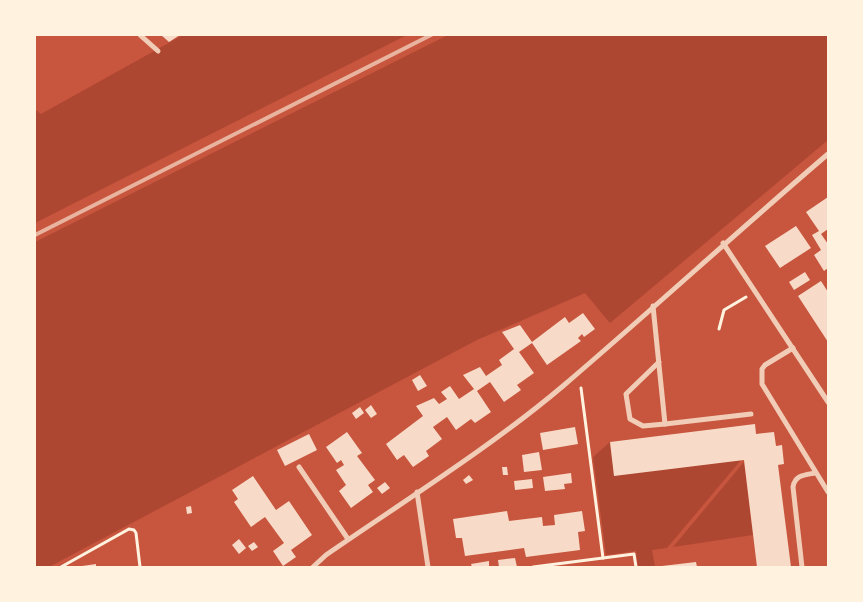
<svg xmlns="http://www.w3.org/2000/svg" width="863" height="602" viewBox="0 0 863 602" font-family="'Fira Sans',sans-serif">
<rect width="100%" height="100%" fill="#c8553d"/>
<!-- green -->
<g fill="#ae4732">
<polygon points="183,35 407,35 35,223 35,109 41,114"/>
<polygon points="448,35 828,35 828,140 610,323 585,293 477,340 49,567 35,567 35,242"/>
<polygon points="610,442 614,475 741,460 667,548 652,550 655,567 638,567 636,551 606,555 593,457"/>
<polygon points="744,462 753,535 673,547"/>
</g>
<!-- building -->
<g fill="#f7dbc8">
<polygon points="161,35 180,35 169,42"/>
<polygon points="828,197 828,229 821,234 828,244 828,268 824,271 814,255 821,250 812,235 819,231 806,212"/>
<polygon points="796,226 811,248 780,268 765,246"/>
<polygon points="805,272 810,280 794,290 789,282"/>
<polygon points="821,281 828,292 828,342 798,296"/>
<polygon points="583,313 595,329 584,337 582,334 578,338 581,341 547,365 532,343 519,352 534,373 517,385 521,390 504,402 490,382 477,391 491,412 475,423 471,419 456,430 447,417 433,427 442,439 426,451 429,456 413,467 404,455 397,460 386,444 423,416 416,406 434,398 439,404 447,399 441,392 450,386 459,399 474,389 463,375 480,367 486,376 502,365 499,360 514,349 502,332 520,325 532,342 565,317 569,323"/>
<polygon points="420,375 427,386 418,391 412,380"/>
<polygon points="371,405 377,414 371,418 365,410"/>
<polygon points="360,407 364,413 356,419 352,413"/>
<polygon points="755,424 756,434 774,432 776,446 782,445 784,464 778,465 791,567 757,567 744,460 614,476 610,442"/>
<polygon points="575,427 578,444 543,450 540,433"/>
<polygon points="347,432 362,453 357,456 375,480 368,485 373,492 351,508 339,491 346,485 336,470 344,465 341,460 337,463 326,447"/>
<polygon points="309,434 317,450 285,466 277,450"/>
<polygon points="539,452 542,470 524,472 522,455"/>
<polygon points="502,467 507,467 508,475 503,475"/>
<polygon points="571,473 572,483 564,484 565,489 545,491 543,477"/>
<polygon points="469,475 473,480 466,484 463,480"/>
<polygon points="253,476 276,510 289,501 312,535 291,550 296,557 283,566 273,551 284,543 265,517 251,527 234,502 238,499 232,490"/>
<polygon points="532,479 533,488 515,490 514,481"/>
<polygon points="385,482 390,488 382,494 377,488"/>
<polygon points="191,506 192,513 187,514 186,507"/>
<polygon points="507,511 509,521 542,517 543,526 555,525 554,515 582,511 585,531 578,532 580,550 526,557 524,548 465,556 462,538 456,538 453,519"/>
<polygon points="239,539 246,548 239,554 232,545"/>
<polygon points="254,542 258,547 252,551 248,546"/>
<polygon points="515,558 517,567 499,567 498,560"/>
<polygon points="489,561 489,567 472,567 471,564"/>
<polygon points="696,562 697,567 662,567 662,566"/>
<polygon points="96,564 96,567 82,567 82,566"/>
</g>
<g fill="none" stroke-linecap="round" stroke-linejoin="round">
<!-- path -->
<g stroke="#fff3e0" stroke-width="3">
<polyline points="719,329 724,310 746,297"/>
<polyline points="581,388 603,558"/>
<polyline points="61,567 129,529 134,530 136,533 140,567"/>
<polyline points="533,567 634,554 636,567"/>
</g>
<!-- minor -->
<g stroke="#f1ccb7" stroke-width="5">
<polyline points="140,35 158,51"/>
<polyline points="723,243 828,402"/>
<polyline points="653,306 665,424 751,414"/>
<polyline points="793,348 765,365 762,369 762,384 828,492"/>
<polyline points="659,362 626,394 630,419 643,426 665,424"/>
<polyline points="299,467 348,539"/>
<polyline points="417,492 428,567"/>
<path d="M 313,567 L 326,555 C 404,501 491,447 563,386 C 652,310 739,230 828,154"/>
<path d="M 802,567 L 793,487 C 795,475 804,475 815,473"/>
</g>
<!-- rail -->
<polyline stroke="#e9b49f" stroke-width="4" points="35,235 431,35"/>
</g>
<!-- border -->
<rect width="863" height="602" fill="none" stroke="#fff3e0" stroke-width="72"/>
</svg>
